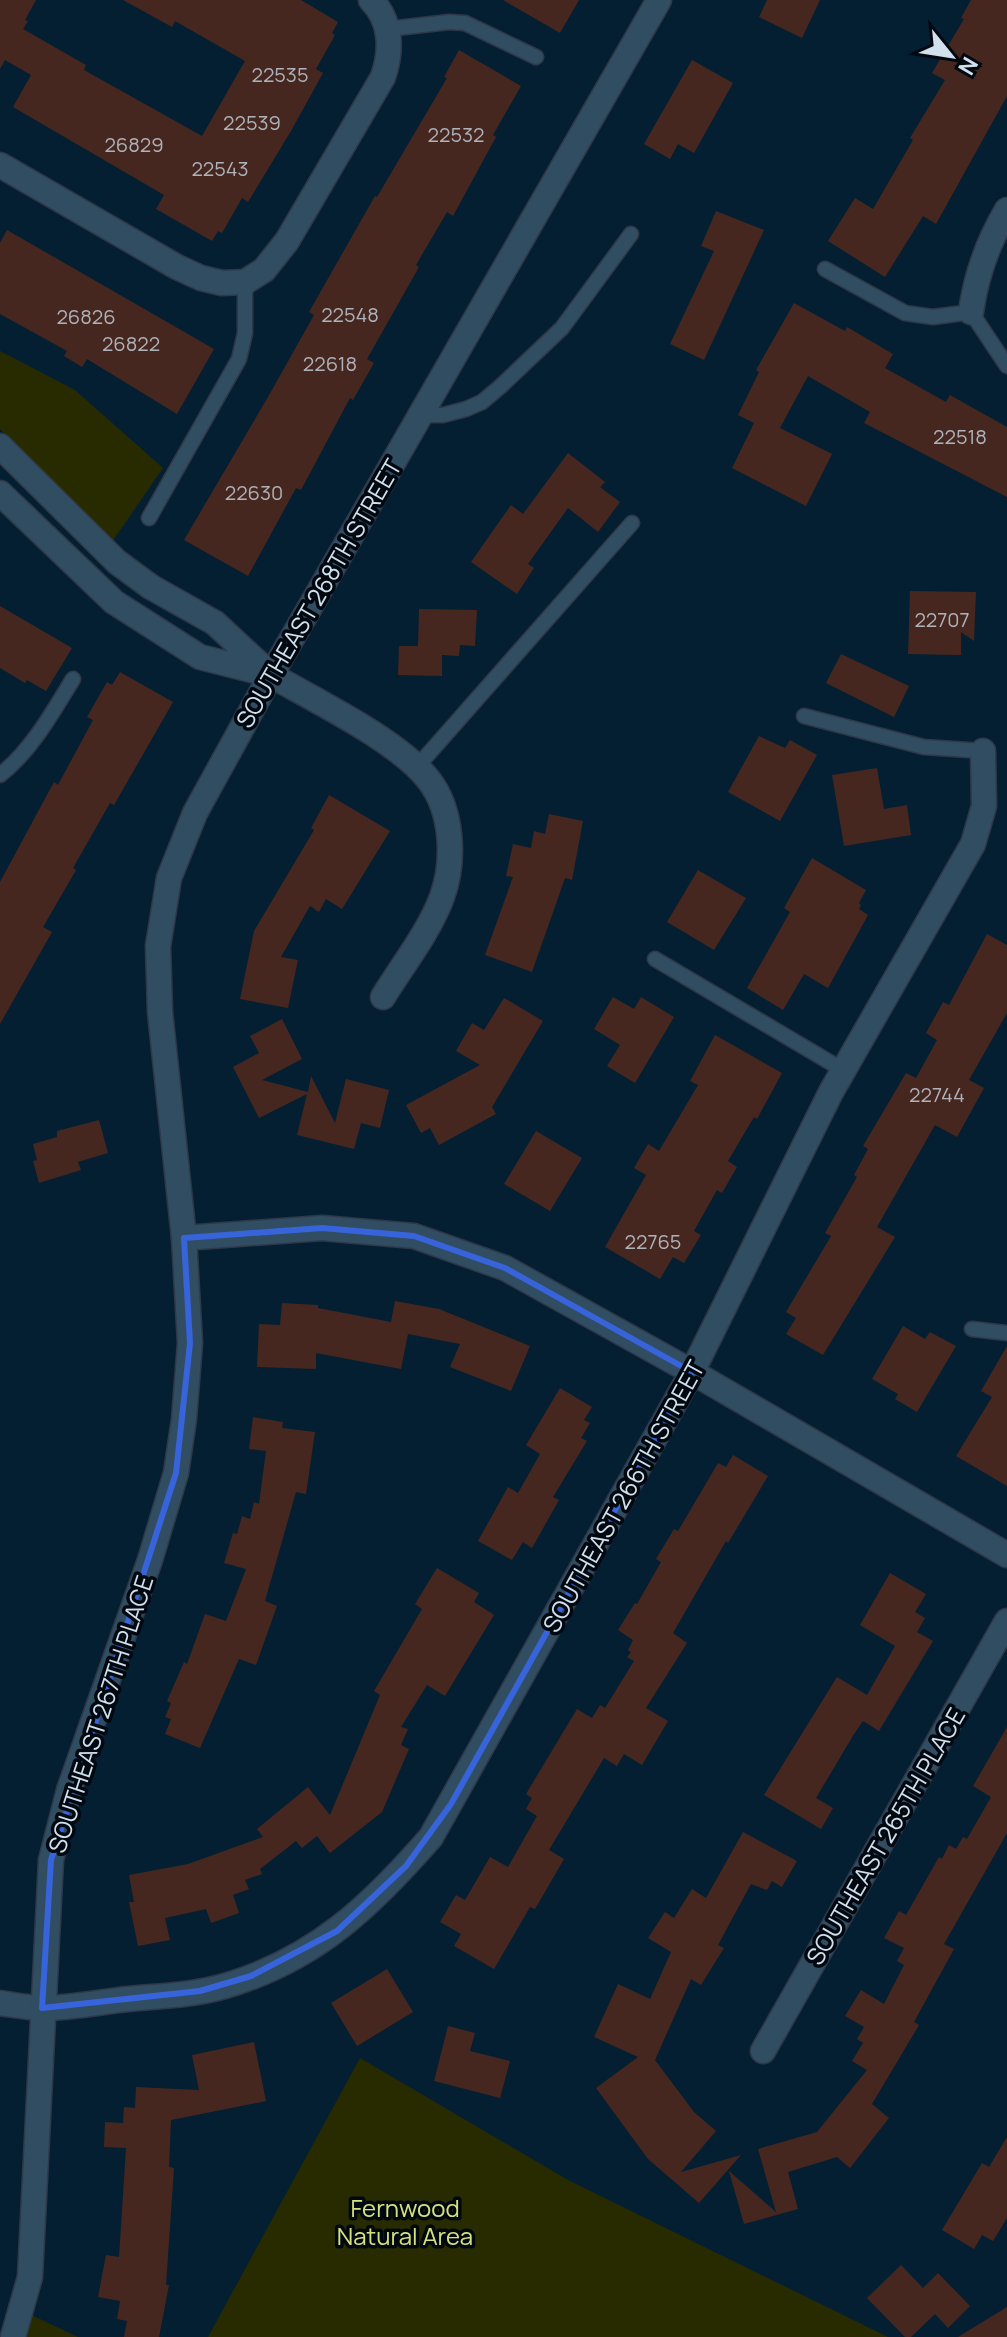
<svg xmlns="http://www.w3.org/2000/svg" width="1007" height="2337" viewBox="0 0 1007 2337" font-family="Manrope,sans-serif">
<rect width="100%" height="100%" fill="#041f32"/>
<!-- green -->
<g fill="#282b00">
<polygon points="0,351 75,390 163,468 112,542 0,429"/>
<polygon points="360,2058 568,2180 888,2337 208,2337"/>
<polygon points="21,2310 78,2337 13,2337"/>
</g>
<!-- building -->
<g fill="#46271f">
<polygon points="0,0 36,0 25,20 28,21 23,29 86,65 84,70 202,136 245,61 175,21 172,27 123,0 301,0 338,22 332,33 335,35 316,69 323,73 291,131 248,202 242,198 222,233 218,231 212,241 156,209 164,195 13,107 31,75 5,60 0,69"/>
<polygon points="503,0 579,0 560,33"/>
<polygon points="767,0 820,0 802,38 759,17"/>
<polygon points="971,0 1007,0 1007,96 936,224 923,216 885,277 828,241 855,198 873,209 913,140 910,138 945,80 932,73 964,19 961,18"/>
<polygon points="459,50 521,86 493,135 496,137 453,216 447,212 416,265 419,267 367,359 374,363 353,400 350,398 301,490 296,488 248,576 184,540 268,397 314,315 309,312 375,196 377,197 447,78 444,77"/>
<polygon points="692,60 733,83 694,153 678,144 670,159 644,144"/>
<polygon points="716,211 764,230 704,360 670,344 714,251 701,246"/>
<polygon points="7,230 214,349 177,414 87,359 82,367 64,356 67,351 0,314 0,243"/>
<polygon points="794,303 845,331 847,327 893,354 885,368 946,402 950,395 1007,427 1007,497 864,423 870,412 808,376 780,428 832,454 806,506 732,468 754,423 738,415 759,372 756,370"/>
<polygon points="568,453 605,482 600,487 620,502 598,532 568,508 528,564 534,568 517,594 471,562 511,505 523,514"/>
<polygon points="910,591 976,592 974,641 961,632 961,655 908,654"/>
<polygon points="0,606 72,648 46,691 27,680 25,683 0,668"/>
<polygon points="419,609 477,610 475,646 460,645 459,656 442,655 442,676 398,675 399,646 418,646"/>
<polygon points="841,654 909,686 894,717 826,683"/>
<polygon points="120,672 173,702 114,805 110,803 73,868 76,870 43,927 52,932 0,1024 0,882 54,782 58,785 93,720 87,717 107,682 112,685"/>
<polygon points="759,736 785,748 790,740 817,755 780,821 728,792"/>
<polygon points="877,768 884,809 907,805 911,835 844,846 832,775"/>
<polygon points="329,795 390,831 342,909 326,899 319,912 310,906 281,957 298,960 288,1008 240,999 254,931 314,830 311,828"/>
<polygon points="549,814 583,821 572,880 565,878 532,972 485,955 513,877 506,876 513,844 531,848 534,831 545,834"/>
<polygon points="812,858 866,890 859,903 861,905 859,909 868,915 828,988 804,974 783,1010 747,988 790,912 784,908"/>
<polygon points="698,870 746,898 714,950 667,922"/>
<polygon points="987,934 1007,945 1007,1013 969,1080 984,1088 957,1137 935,1125 877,1227 895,1237 823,1355 786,1334 796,1318 786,1312 831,1236 825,1233 857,1177 854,1175 868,1149 863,1146 906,1073 916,1078 937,1040 926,1033 943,1002 949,1005"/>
<polygon points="613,997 634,1009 641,997 674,1017 635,1083 607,1066 620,1045 594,1029"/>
<polygon points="504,998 543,1021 492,1107 496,1114 439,1145 430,1128 421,1133 406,1105 480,1065 456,1051 472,1023 484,1030"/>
<polygon points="282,1019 302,1059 262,1080 308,1092 311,1076 335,1123 346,1079 389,1090 380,1128 361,1123 354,1149 297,1135 307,1094 259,1118 233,1067 259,1053 250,1036"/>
<polygon points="715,1035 782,1073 757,1119 754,1117 728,1161 737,1167 722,1193 717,1190 694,1231 701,1235 684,1263 673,1257 660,1279 605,1247 646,1175 634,1168 648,1144 659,1151 698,1085 690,1081"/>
<polygon points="99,1120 108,1153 78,1162 81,1170 39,1183 33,1161 37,1160 33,1144 57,1137 57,1131"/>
<polygon points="536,1131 582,1158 550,1211 504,1184"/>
<polygon points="395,1301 439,1309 530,1346 511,1391 450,1367 460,1344 408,1334 401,1369 316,1353 316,1369 257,1367 259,1324 280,1325 282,1303 318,1305 318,1308 391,1322"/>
<polygon points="903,1326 925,1339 930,1332 956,1346 917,1412 895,1399 898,1394 872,1379"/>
<polygon points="1007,1346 1007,1486 956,1456 992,1397 981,1391"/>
<polygon points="560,1388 592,1407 584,1420 590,1423 581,1438 587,1441 553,1497 559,1500 532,1548 523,1542 512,1560 478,1541 508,1487 518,1493 540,1454 526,1445"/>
<polygon points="253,1417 283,1422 282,1428 315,1432 306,1494 296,1492 265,1601 277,1606 256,1665 239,1659 200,1748 165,1734 171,1719 165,1717 171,1703 167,1701 184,1662 187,1664 205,1614 226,1621 246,1569 224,1563 233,1533 237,1534 242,1516 250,1519 254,1502 259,1504 266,1451 249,1449"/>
<polygon points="733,1455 768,1476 728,1543 726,1541 673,1633 687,1643 646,1708 668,1721 642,1765 624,1754 617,1766 604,1758 549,1850 564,1859 535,1909 530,1907 494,1969 454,1946 461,1934 440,1922 456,1895 465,1900 490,1857 508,1867 537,1816 526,1809 532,1798 526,1794 577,1709 592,1718 600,1705 605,1708 634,1661 627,1657 631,1652 628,1650 633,1640 618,1630 635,1603 637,1604 661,1562 656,1559 674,1529 678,1531 718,1463 726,1467"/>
<polygon points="437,1568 479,1593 474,1602 494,1615 445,1696 427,1685 401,1727 408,1729 401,1745 409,1749 382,1812 330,1853 317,1836 302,1848 296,1841 260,1869 262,1874 245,1880 249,1889 233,1895 239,1913 211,1923 206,1909 165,1918 170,1940 138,1946 129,1902 134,1902 129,1875 188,1864 263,1837 257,1829 308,1787 330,1815 380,1695 374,1691 422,1609 415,1604"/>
<polygon points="890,1573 926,1594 915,1612 925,1618 917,1632 933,1641 879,1731 863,1721 854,1734 816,1798 833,1808 821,1829 764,1795 837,1677 867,1695 895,1646 860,1625"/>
<polygon points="1007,1727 1007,1833 944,1944 954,1949 914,2022 919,2025 872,2104 889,2118 850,2168 837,2157 788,2172 798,2209 744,2224 729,2171 776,2212 758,2149 817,2132 867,2070 852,2061 863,2043 857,2039 864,2027 845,2016 861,1990 884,2004 904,1965 897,1961 904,1948 884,1938 899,1911 906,1915 939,1857 942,1859 949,1845 956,1849 963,1837 967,1839 991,1797 973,1786"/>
<polygon points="743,1832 797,1861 782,1887 772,1881 767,1890 751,1884 718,1945 724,1948 701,1985 691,1979 655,2060 694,2112 716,2131 681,2172 741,2155 699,2203 648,2159 596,2088 638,2057 594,2037 618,1984 650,1999 671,1952 648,1938 665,1912 674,1918 692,1889 706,1898"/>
<polygon points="387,1969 413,2012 357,2046 331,2003"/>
<polygon points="448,2026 475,2033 470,2051 510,2061 500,2098 434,2081"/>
<polygon points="254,2042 266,2101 171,2120 169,2167 174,2168 166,2285 169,2285 159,2337 124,2337 127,2321 117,2319 120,2301 98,2297 106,2255 119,2257 126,2148 104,2147 105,2122 123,2123 124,2107 135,2108 136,2087 199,2090 192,2055"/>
<polygon points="1007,2137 1007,2218 993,2241 982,2235 974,2249 942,2230 982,2163 989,2167"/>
<polygon points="901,2265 923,2288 938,2273 970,2306 948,2328 935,2314 911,2337 905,2337 867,2298"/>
<polygon points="1007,2307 1007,2337 958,2337"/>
</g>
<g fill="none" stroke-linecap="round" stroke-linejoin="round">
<!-- lane casing -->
<g stroke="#2e3848" stroke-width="17">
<g id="lane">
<polyline points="388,29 449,22 465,23 536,57"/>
<polyline points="825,269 905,313 933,317 971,312 1007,366"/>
<polyline points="420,415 443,415 466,409 482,402 501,386 562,328 631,234"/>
<polyline points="149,518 239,359 245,333 245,282"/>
<polyline points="804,716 924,747 983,751"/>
<polyline points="416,768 632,523"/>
<path d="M 0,775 C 31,751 53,712 73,679"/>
<polyline points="655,959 843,1070"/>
<polyline points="972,1329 1007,1333"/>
</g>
</g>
<!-- street casing -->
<g stroke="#2e3848" stroke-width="27">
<g id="street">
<path d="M 0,165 L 177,267 L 201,278 L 222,283 L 245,282 L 264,270 L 287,241 L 383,77 C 392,51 392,21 371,0"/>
<path d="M 971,312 C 976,275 988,242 1007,210"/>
<polyline points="0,446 117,562 151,587 215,623 271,675 200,657 114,602 0,493"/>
<path d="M 271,675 C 316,701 397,740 428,779 C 453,810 455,861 442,897 C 430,930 402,966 383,997"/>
<polyline points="184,1238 322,1228 414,1236 505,1268 692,1372 1007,1555"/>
<path d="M 0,2003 C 14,2005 29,2008 43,2008 C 71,2008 100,2002 128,1999 C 160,1996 194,1995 225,1986 C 316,1959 371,1906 431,1837 L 692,1372 L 831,1092 L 973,844 L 984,806 L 983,751"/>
<polyline points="763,2051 1007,1621"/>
<polyline points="13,2337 30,2277 51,1860 69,1790 150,1560 176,1473 184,1419 190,1343 184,1238 160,1012 158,946 169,878 195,813 271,675 659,0"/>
</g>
</g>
<!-- lane -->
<use href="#lane" stroke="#314d62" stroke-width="14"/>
<!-- street -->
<use href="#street" stroke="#314d62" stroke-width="24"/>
</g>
<!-- marked area -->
<path fill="none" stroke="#3864db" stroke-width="6" stroke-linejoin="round" d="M 322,1228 L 414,1236 L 505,1268 L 692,1372 L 451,1804 L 406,1866 L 337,1931 L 251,1976 L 200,1991 L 42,2008 L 51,1860 L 176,1473 L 190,1343 L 184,1238 Z"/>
<g text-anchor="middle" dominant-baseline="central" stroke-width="7" stroke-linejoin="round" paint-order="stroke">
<!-- number labels -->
<g font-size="20" fill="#aeb2ba">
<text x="280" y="74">22535</text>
<text x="252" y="122">22539</text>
<text x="456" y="134">22532</text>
<text x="134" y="144">26829</text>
<text x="220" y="168">22543</text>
<text x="350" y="314">22548</text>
<text x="86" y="316">26826</text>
<text x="131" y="343">26822</text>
<text x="330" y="363">22618</text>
<text x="960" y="436">22518</text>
<text x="254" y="492">22630</text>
<text x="942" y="619">22707</text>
<text x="937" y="1094">22744</text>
<text x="653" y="1241">22765</text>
</g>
<!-- street labels -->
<g font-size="24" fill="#d0e0ed" stroke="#010810">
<text transform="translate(318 593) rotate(-60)">SOUTHEAST 268TH STREET</text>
<text transform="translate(623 1496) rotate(-61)">SOUTHEAST 266TH STREET</text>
<text transform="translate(100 1714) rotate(-72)">SOUTHEAST 267TH PLACE</text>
<text transform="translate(885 1836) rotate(-60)">SOUTHEAST 265TH PLACE</text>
</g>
<!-- park labels -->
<g font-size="24" fill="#d7e27e" stroke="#010810">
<text x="405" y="2207">Fernwood<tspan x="405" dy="28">Natural Area</tspan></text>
</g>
</g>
<!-- north arrow -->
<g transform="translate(951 56) rotate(120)" stroke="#010810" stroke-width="6" paint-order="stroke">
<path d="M0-6L14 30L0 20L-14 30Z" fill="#d0e0ed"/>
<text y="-12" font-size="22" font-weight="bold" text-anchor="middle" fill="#d0e0ed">N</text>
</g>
</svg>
